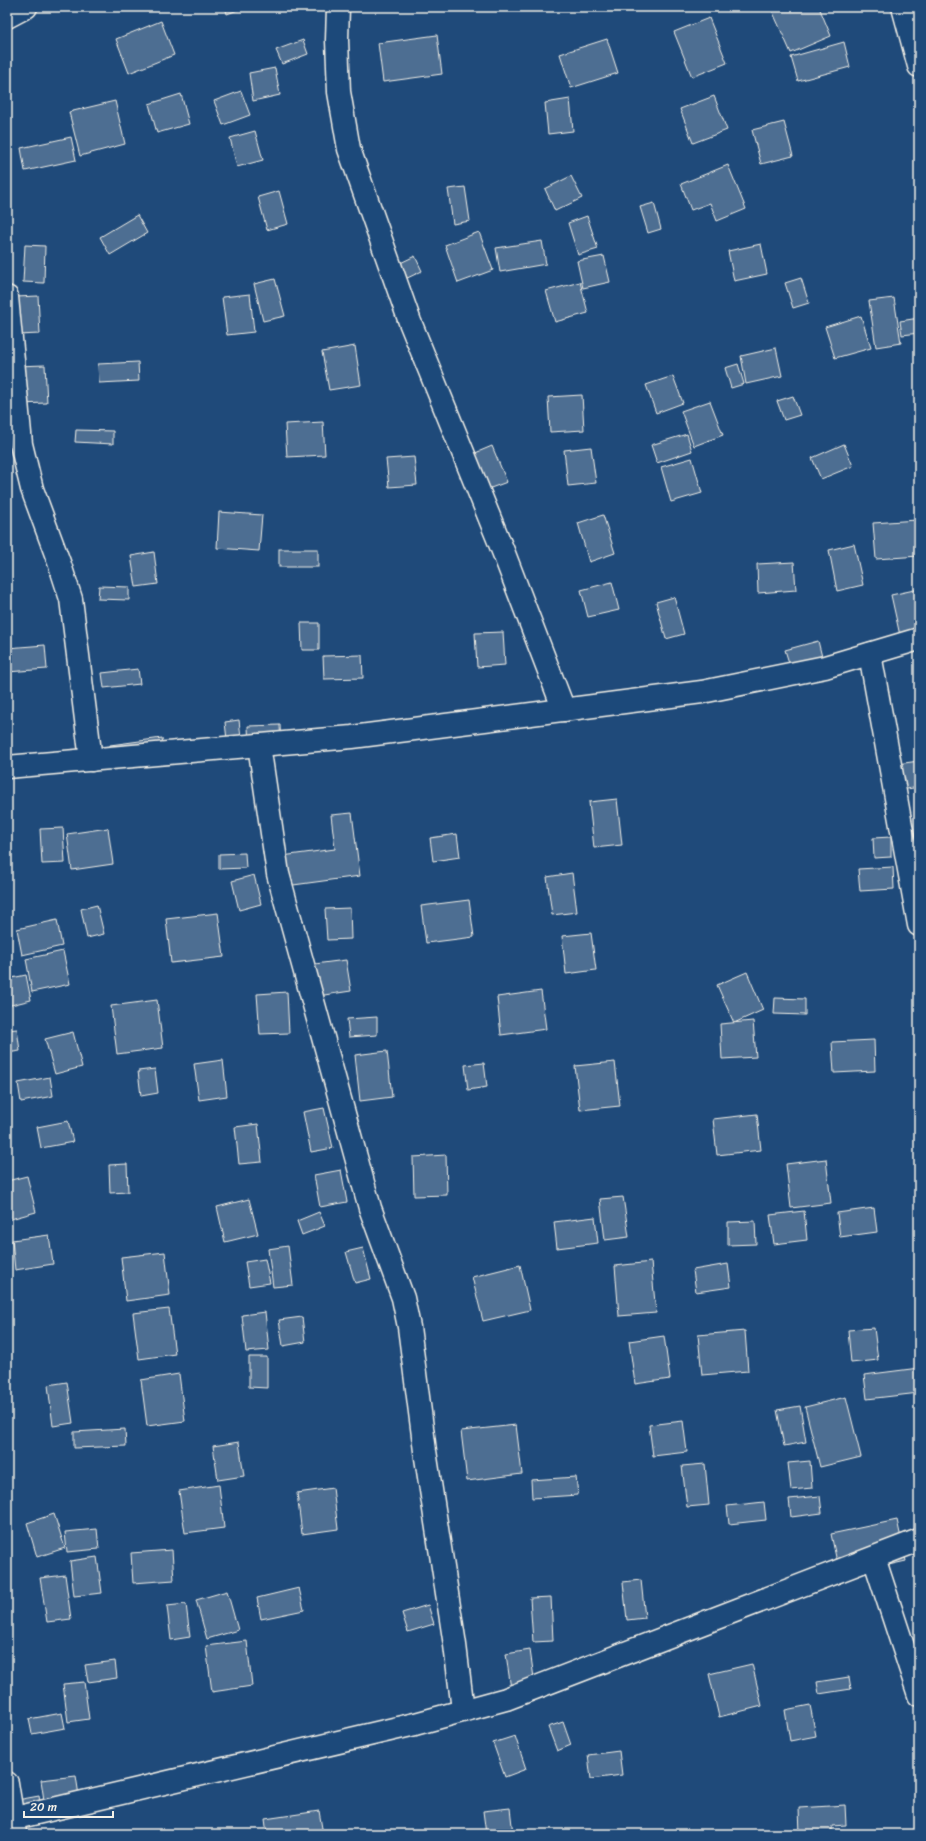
<svg xmlns="http://www.w3.org/2000/svg" width="926" height="1841" viewBox="0 0 926 1841" font-family="Sriracha,sans-serif">
<rect width="100%" height="100%" fill="#1f4a7a"/>
<filter id="ink" filterUnits="userSpaceOnUse"><feTurbulence type="fractalNoise" baseFrequency=".025" numOctaves="2"/><feDisplacementMap in="SourceGraphic" scale="8" xChannelSelector="R" yChannelSelector="G"/><feConvolveMatrix kernelMatrix="1 2 1 2 8 2 1 2 1" color-interpolation-filters="sRGB"/></filter>
<g filter="url(#ink)">
<!-- building -->
<g fill="#4d6e92" stroke="#f4f1e8">
<polygon points="225,7 246,7 227,14"/>
<polygon points="819,7 831,36 791,53 771,8"/>
<polygon points="709,18 727,63 692,77 674,32"/>
<polygon points="161,21 174,55 129,73 116,39"/>
<polygon points="437,35 442,74 383,82 378,43"/>
<polygon points="607,39 618,73 571,88 560,54"/>
<polygon points="303,40 308,54 282,64 276,50"/>
<polygon points="844,42 850,67 798,81 791,57"/>
<polygon points="275,68 280,95 253,101 249,73"/>
<polygon points="241,91 250,115 223,125 214,101"/>
<polygon points="181,94 189,124 157,133 149,104"/>
<polygon points="714,96 727,130 693,143 680,109"/>
<polygon points="570,99 573,131 548,134 545,103"/>
<polygon points="115,101 125,144 80,156 69,112"/>
<polygon points="784,122 793,156 761,164 752,130"/>
<polygon points="255,131 263,160 237,167 230,138"/>
<polygon points="71,137 76,160 25,171 21,148"/>
<polygon points="728,165 746,209 717,221 710,203 691,210 681,184"/>
<polygon points="571,176 582,198 555,211 545,189"/>
<polygon points="465,187 470,221 453,224 448,189"/>
<polygon points="279,191 288,224 267,230 258,197"/>
<polygon points="654,203 661,229 648,233 640,207"/>
<polygon points="137,215 147,233 110,255 100,237"/>
<polygon points="587,216 598,249 578,255 568,223"/>
<polygon points="479,232 493,270 458,283 445,245"/>
<polygon points="542,241 546,264 500,272 496,248"/>
<polygon points="761,244 767,274 734,281 728,251"/>
<polygon points="25,245 45,246 44,283 23,282"/>
<polygon points="415,256 422,271 399,282 392,267"/>
<polygon points="604,256 610,282 583,288 577,261"/>
<polygon points="801,278 809,303 793,308 785,283"/>
<polygon points="275,279 285,316 263,321 254,284"/>
<polygon points="580,282 588,313 555,322 546,291"/>
<polygon points="250,294 254,332 227,335 222,297"/>
<polygon points="38,296 40,334 18,335 16,297"/>
<polygon points="894,298 901,343 876,347 869,301"/>
<polygon points="861,316 871,348 835,358 825,327"/>
<polygon points="919,318 919,333 902,335 900,321"/>
<polygon points="355,346 361,385 329,390 322,352"/>
<polygon points="776,348 782,376 746,384 741,356"/>
<polygon points="138,362 139,381 99,383 98,364"/>
<polygon points="738,364 744,384 731,388 725,368"/>
<polygon points="45,365 47,403 18,404 16,366"/>
<polygon points="673,376 683,403 656,413 646,385"/>
<polygon points="582,395 584,430 550,432 548,397"/>
<polygon points="793,396 800,415 784,420 777,401"/>
<polygon points="710,401 723,435 694,446 681,411"/>
<polygon points="323,422 325,455 287,457 285,424"/>
<polygon points="76,430 113,431 113,444 75,442"/>
<polygon points="687,434 692,451 657,463 651,445"/>
<polygon points="844,444 853,466 821,479 812,458"/>
<polygon points="492,446 507,482 488,489 473,454"/>
<polygon points="591,447 596,483 568,486 564,450"/>
<polygon points="414,457 417,485 389,487 386,459"/>
<polygon points="692,458 702,493 671,502 661,467"/>
<polygon points="219,512 262,515 259,551 217,548"/>
<polygon points="603,515 615,553 589,562 578,523"/>
<polygon points="917,520 919,556 876,559 873,523"/>
<polygon points="854,544 863,585 837,591 829,550"/>
<rect x="279" y="549" width="39" height="18"/>
<polygon points="154,552 158,584 136,587 131,556"/>
<polygon points="794,562 796,590 758,593 757,564"/>
<polygon points="612,582 619,610 588,617 581,590"/>
<polygon points="99,586 129,587 129,600 98,599"/>
<polygon points="919,589 919,636 901,640 891,595"/>
<polygon points="674,597 684,634 666,639 656,602"/>
<polygon points="301,623 319,623 319,650 302,650"/>
<polygon points="503,632 505,665 477,667 475,633"/>
<polygon points="818,641 822,657 790,666 785,650"/>
<polygon points="45,645 47,669 7,672 7,648"/>
<polygon points="362,655 363,678 324,679 323,656"/>
<polygon points="138,669 140,684 104,688 102,673"/>
<polygon points="239,720 242,747 228,749 225,722"/>
<polygon points="280,725 281,747 249,748 248,726"/>
<polygon points="162,738 165,759 112,766 110,745"/>
<polygon points="919,761 919,787 901,790 897,764"/>
<polygon points="617,799 622,845 594,848 589,802"/>
<polygon points="352,813 360,876 286,886 282,856 335,849 331,815"/>
<polygon points="63,828 65,863 42,864 40,829"/>
<polygon points="108,828 113,864 72,870 67,834"/>
<polygon points="457,834 460,857 433,861 430,838"/>
<polygon points="891,837 891,857 874,858 873,838"/>
<polygon points="245,853 246,868 219,869 219,854"/>
<polygon points="893,867 894,889 860,891 858,869"/>
<polygon points="572,873 577,912 552,915 547,877"/>
<polygon points="254,875 261,904 239,910 232,881"/>
<polygon points="469,900 474,937 426,943 421,906"/>
<polygon points="97,905 104,934 87,938 81,909"/>
<polygon points="350,908 351,939 327,940 325,909"/>
<polygon points="218,913 224,957 171,963 166,919"/>
<polygon points="57,920 62,946 22,955 17,929"/>
<polygon points="591,933 596,970 566,974 562,936"/>
<polygon points="63,951 70,984 32,992 26,959"/>
<polygon points="346,960 351,991 311,997 307,965"/>
<polygon points="747,972 763,1010 734,1023 717,985"/>
<polygon points="26,975 31,1000 7,1006 7,979"/>
<polygon points="541,991 546,1029 501,1035 497,997"/>
<polygon points="287,992 289,1033 260,1034 257,994"/>
<polygon points="775,998 805,999 805,1015 774,1014"/>
<polygon points="157,1000 163,1048 117,1054 111,1006"/>
<polygon points="377,1017 377,1035 349,1037 347,1019"/>
<polygon points="753,1021 756,1057 722,1059 720,1024"/>
<polygon points="17,1029 20,1051 7,1053 7,1030"/>
<polygon points="73,1032 82,1067 55,1074 45,1039"/>
<polygon points="874,1040 875,1071 834,1073 832,1042"/>
<polygon points="387,1051 392,1097 360,1101 355,1055"/>
<polygon points="223,1060 227,1096 199,1100 194,1064"/>
<polygon points="615,1062 620,1106 580,1110 575,1066"/>
<polygon points="484,1063 487,1087 468,1090 465,1065"/>
<polygon points="155,1069 158,1093 141,1096 138,1071"/>
<polygon points="50,1077 53,1096 21,1102 18,1083"/>
<polygon points="324,1108 333,1148 311,1152 303,1112"/>
<polygon points="757,1114 761,1150 717,1155 713,1119"/>
<polygon points="68,1121 73,1142 41,1148 37,1127"/>
<polygon points="258,1124 262,1162 239,1164 235,1127"/>
<polygon points="446,1155 447,1195 414,1196 413,1157"/>
<polygon points="826,1159 831,1203 791,1208 786,1164"/>
<polygon points="127,1164 128,1192 110,1193 109,1165"/>
<polygon points="341,1170 347,1202 320,1207 314,1175"/>
<polygon points="27,1176 36,1212 7,1220 7,1181"/>
<polygon points="623,1197 629,1237 605,1240 600,1199"/>
<polygon points="249,1199 258,1234 225,1242 217,1207"/>
<polygon points="874,1208 877,1232 840,1237 837,1213"/>
<polygon points="804,1211 807,1240 774,1244 770,1215"/>
<polygon points="319,1212 325,1226 302,1235 297,1221"/>
<polygon points="595,1217 598,1243 557,1248 554,1222"/>
<polygon points="755,1221 756,1244 728,1245 728,1222"/>
<polygon points="49,1235 53,1264 15,1270 12,1240"/>
<polygon points="288,1246 293,1285 273,1287 268,1249"/>
<polygon points="363,1248 371,1279 355,1283 346,1252"/>
<polygon points="165,1252 170,1295 126,1301 121,1257"/>
<polygon points="265,1259 270,1283 249,1286 245,1262"/>
<polygon points="651,1262 656,1313 619,1316 615,1266"/>
<polygon points="728,1264 731,1287 696,1292 693,1270"/>
<polygon points="520,1265 530,1310 483,1321 472,1277"/>
<polygon points="169,1309 175,1354 139,1359 133,1313"/>
<polygon points="265,1312 269,1350 246,1352 242,1315"/>
<polygon points="302,1317 305,1342 283,1346 279,1320"/>
<polygon points="874,1328 878,1360 851,1363 848,1330"/>
<polygon points="745,1331 748,1371 702,1375 698,1335"/>
<polygon points="664,1336 670,1379 635,1384 629,1341"/>
<polygon points="249,1357 267,1357 267,1388 249,1387"/>
<polygon points="919,1368 919,1393 867,1399 864,1375"/>
<polygon points="179,1374 185,1421 147,1426 141,1380"/>
<polygon points="67,1382 73,1423 53,1426 48,1385"/>
<polygon points="846,1397 861,1457 820,1467 805,1407"/>
<polygon points="800,1406 806,1442 784,1446 777,1410"/>
<polygon points="683,1421 687,1452 653,1456 649,1425"/>
<polygon points="516,1425 522,1474 467,1481 461,1431"/>
<polygon points="125,1429 126,1446 74,1448 74,1432"/>
<polygon points="239,1442 244,1476 218,1480 213,1446"/>
<polygon points="810,1461 812,1488 791,1490 788,1463"/>
<polygon points="705,1464 709,1505 687,1507 682,1466"/>
<polygon points="576,1477 578,1495 532,1498 531,1480"/>
<polygon points="219,1485 224,1528 185,1533 179,1491"/>
<polygon points="333,1488 338,1529 302,1534 297,1493"/>
<polygon points="820,1496 822,1513 791,1517 789,1499"/>
<polygon points="764,1502 766,1520 729,1524 727,1506"/>
<polygon points="54,1514 65,1548 37,1557 27,1523"/>
<polygon points="897,1520 906,1561 840,1576 831,1534"/>
<polygon points="97,1529 99,1549 67,1552 65,1532"/>
<polygon points="172,1550 174,1580 133,1583 131,1553"/>
<rect x="7" y="1556" width="3" height="17"/>
<polygon points="97,1557 102,1593 74,1596 70,1561"/>
<polygon points="65,1575 71,1619 47,1622 40,1578"/>
<polygon points="641,1580 645,1618 627,1620 623,1582"/>
<polygon points="299,1588 304,1610 261,1619 257,1598"/>
<polygon points="227,1591 238,1630 207,1639 196,1600"/>
<polygon points="551,1597 553,1641 533,1642 530,1598"/>
<polygon points="186,1604 190,1637 171,1640 167,1606"/>
<polygon points="428,1605 434,1624 408,1632 402,1613"/>
<polygon points="247,1641 252,1686 212,1692 206,1646"/>
<polygon points="530,1650 535,1685 511,1689 506,1654"/>
<polygon points="115,1661 117,1678 88,1682 85,1665"/>
<polygon points="752,1664 762,1706 719,1717 709,1674"/>
<polygon points="849,1677 851,1689 819,1694 817,1682"/>
<polygon points="84,1682 89,1719 68,1722 63,1684"/>
<polygon points="810,1705 816,1736 790,1741 785,1710"/>
<polygon points="62,1713 65,1728 32,1734 29,1719"/>
<polygon points="563,1722 571,1745 557,1751 548,1727"/>
<polygon points="515,1736 526,1769 505,1777 493,1743"/>
<polygon points="619,1751 622,1775 591,1779 588,1755"/>
<polygon points="76,1776 80,1802 45,1807 41,1780"/>
<polygon points="39,1796 42,1814 20,1817 17,1800"/>
<polygon points="845,1805 846,1825 832,1826 832,1834 800,1834 799,1808"/>
<polygon points="510,1808 513,1834 486,1834 483,1811"/>
<polygon points="319,1811 323,1834 267,1834 265,1819"/>
</g>
<g fill="none" stroke-linecap="round" stroke-linejoin="round">
<!-- minor casing -->
<g stroke="#f4f1e8" stroke-width="25">
<g id="minor">
<polyline points="338,7 337,40 339,92 349,149 410,322 503,551 564,710"/>
<polyline points="903,7 919,66"/>
<polyline points="7,17 26,7"/>
<polyline points="7,297 21,444 32,489 60,565 71,599 91,760"/>
<polyline points="870,654 919,925"/>
<polyline points="259,745 278,874 370,1208 403,1298 409,1327 425,1451 455,1645 463,1710"/>
<polyline points="7,767 352,737 702,692 825,667 919,639"/>
<polyline points="874,1558 919,1695"/>
<polyline points="7,1783 15,1833"/>
<polyline points="11,1819 415,1724 506,1699 919,1540"/>
</g>
</g>
<!-- minor -->
<use href="#minor" stroke="#1f4a7a" stroke-width="22"/>
</g>
</g>
<!-- margin -->
<rect width="926" height="1841" fill="none" stroke="#1f4a7a" stroke-width="24"/>
<rect x="12" y="12" width="902" height="1817" fill="none" stroke="#f4f1e8" stroke-width="1.5" filter="url(#ink)"/>
<!-- scale -->
<path d="M24 1811v6h89v-6" fill="none" stroke="#f4f1e8" stroke-width="2"/>
<text x="30" y="1811" font-size="12" fill="#f4f1e8" stroke="#1f4a7a" stroke-width="3" paint-order="stroke">20 m</text>
</svg>
